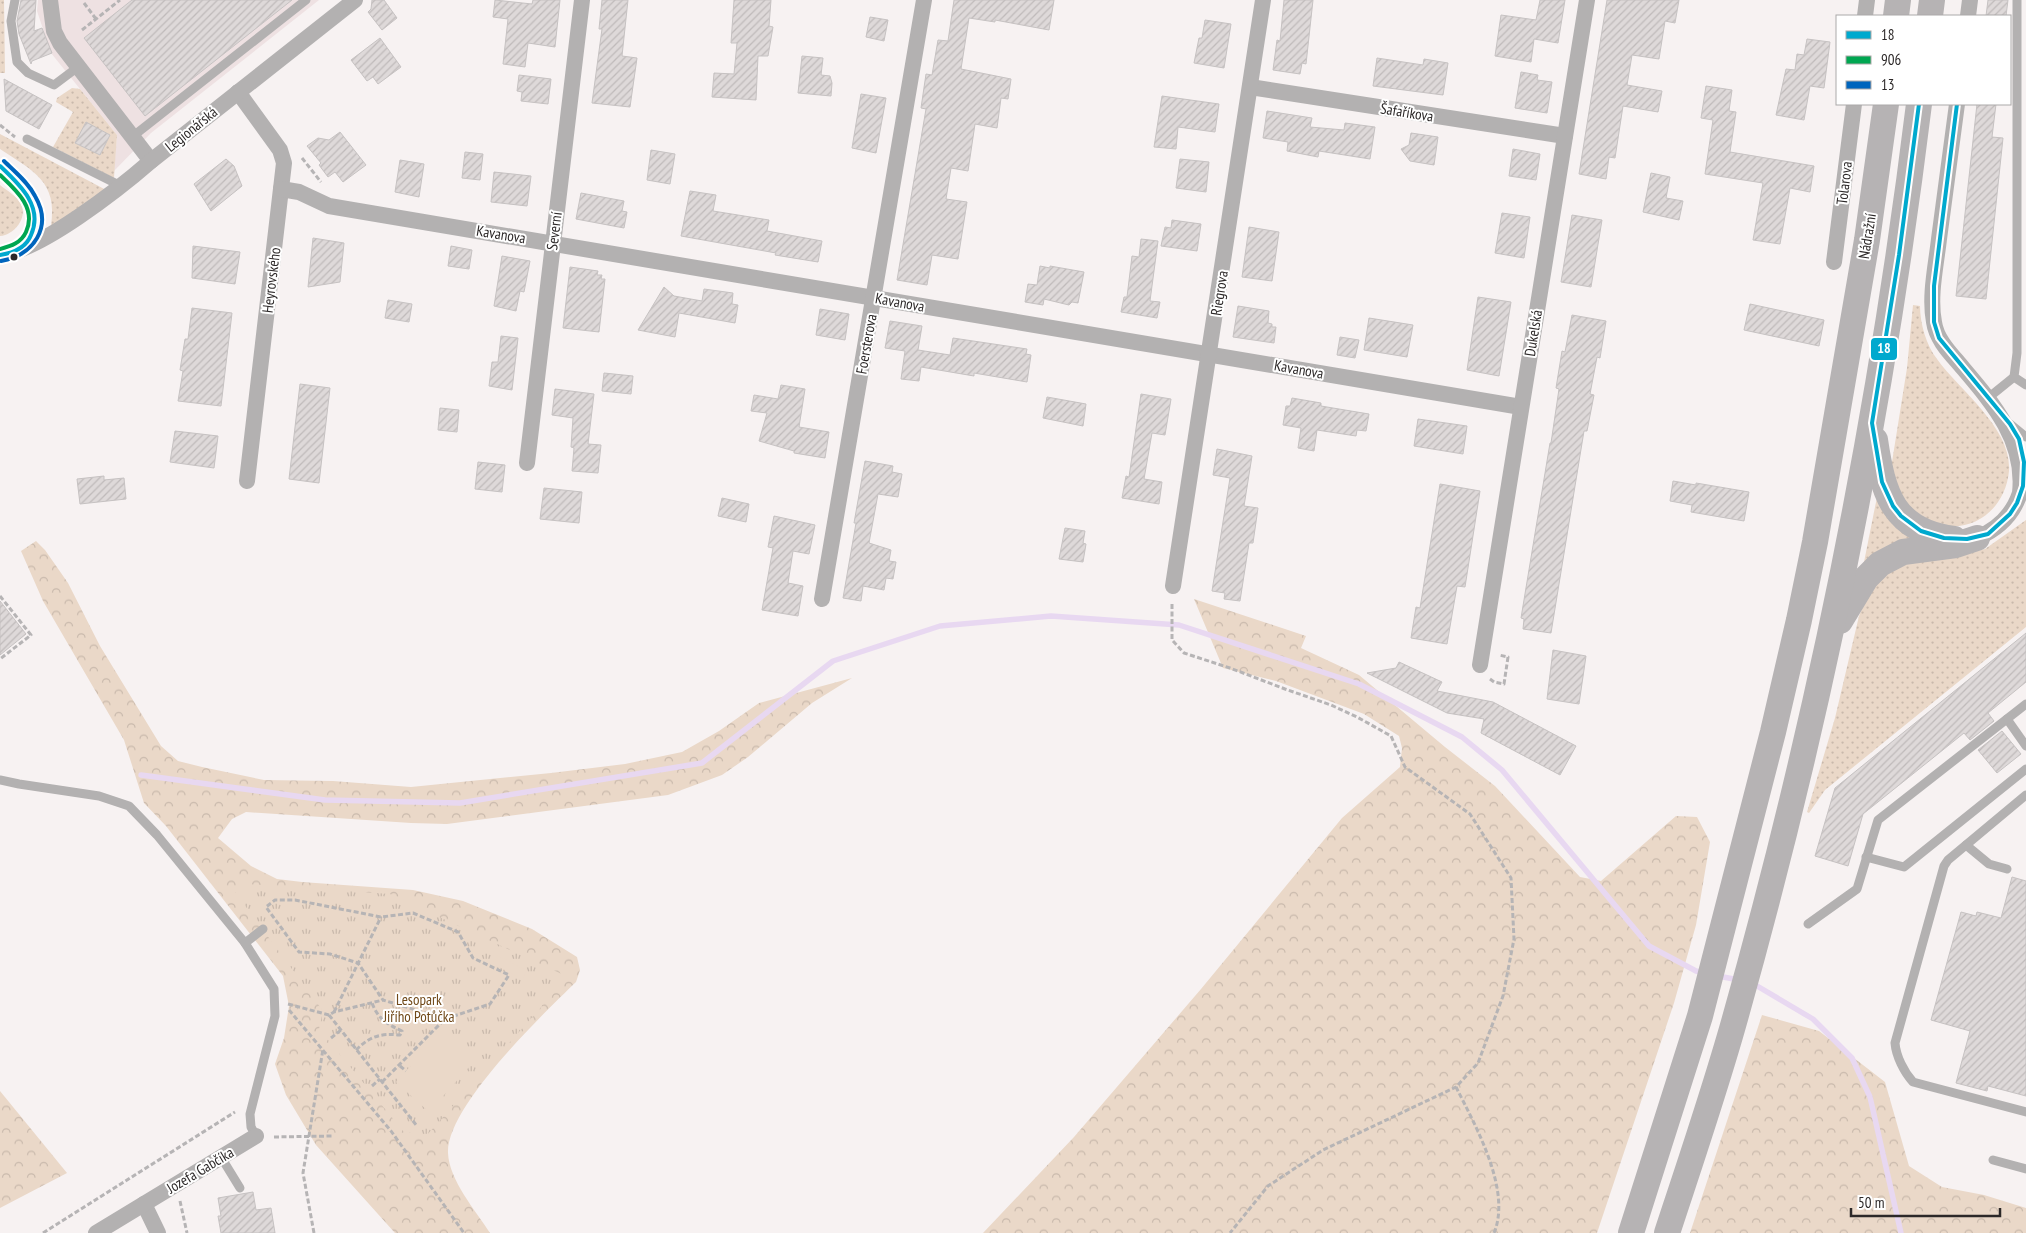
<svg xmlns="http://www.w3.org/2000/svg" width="2026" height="1233" viewBox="0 0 2026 1233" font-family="'PT Sans Narrow',sans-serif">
<defs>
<pattern id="grass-dots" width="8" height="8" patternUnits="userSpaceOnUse" patternTransform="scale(1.25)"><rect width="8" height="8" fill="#ead8c8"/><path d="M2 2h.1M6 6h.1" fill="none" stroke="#c9b9ac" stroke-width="1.8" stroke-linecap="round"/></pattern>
<pattern id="forest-crowns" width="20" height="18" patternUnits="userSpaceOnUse" patternTransform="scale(1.25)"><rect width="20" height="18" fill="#ead8c8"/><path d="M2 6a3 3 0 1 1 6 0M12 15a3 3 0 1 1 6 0" fill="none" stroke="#c9b9ac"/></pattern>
<pattern id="park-tufts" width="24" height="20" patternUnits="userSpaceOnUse" patternTransform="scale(1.25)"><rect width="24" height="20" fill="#ead8c8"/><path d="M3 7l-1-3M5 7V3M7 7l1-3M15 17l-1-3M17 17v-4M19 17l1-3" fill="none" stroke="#c9b9ac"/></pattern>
<pattern id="building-hatch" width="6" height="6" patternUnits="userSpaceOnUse" patternTransform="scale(1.25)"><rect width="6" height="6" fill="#ded9d9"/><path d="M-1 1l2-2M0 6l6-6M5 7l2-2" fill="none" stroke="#bfbaba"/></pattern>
</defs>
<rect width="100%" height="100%" fill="#f7f2f2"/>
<!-- built -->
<polygon fill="#eee1e2" points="38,0 319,0 151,133 114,171 117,135 51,53 37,11"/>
<!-- grass -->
<g fill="url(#grass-dots)" fill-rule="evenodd">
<polygon points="0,0 4,0 5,73 0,73"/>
<path d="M 72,88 L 80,89 L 117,135 L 114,178 L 53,147 L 73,112 L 56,102 L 57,98 ZM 86,123 L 110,135 L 100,155 L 75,143 Z"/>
<path d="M 0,134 L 108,191 L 51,226 C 58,181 33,171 0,149 Z"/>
<path d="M 0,185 C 6,190 17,196 21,204 C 28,218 14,235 0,236 Z"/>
<path d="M 1913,305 L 1920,306 C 1920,323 1926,345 1937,359 C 1960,391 2012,428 2009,471 C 2005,513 1966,539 1927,520 C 1923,519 1916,517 1913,514 C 1909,510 1894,484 1893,478 C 1891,473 1892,467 1892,462 L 1907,368 Z"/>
<polygon points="1877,497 1918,540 1863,567"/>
<polygon points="2026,520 2026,627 1825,790 1809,813 1807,812 1835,718 1859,616 1870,589 1905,559 1956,556 1985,549"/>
</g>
<!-- forest -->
<g fill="url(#forest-crowns)">
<path d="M 36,541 L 45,550 L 68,583 L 100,646 L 161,746 L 178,761 L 202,767 L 264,780 L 333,781 L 411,787 L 551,773 L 625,764 L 682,752 L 719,731 L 759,703 L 852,678 L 812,703 L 748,757 L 722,775 L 668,795 L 447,824 L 411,823 L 246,812 L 232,819 L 218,838 L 251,866 L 277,879 L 302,882 L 413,890 L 463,901 L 532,929 L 577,957 L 580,970 L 576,982 C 543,1014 446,1107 448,1153 C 449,1180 476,1211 490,1233 L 395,1233 L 316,1145 L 286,1095 L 275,1064 L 284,1038 L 289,1006 L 283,976 L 166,826 L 144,803 L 124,740 L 43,601 L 21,551 Z"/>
<polygon points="1194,599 1306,636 1301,648 1359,675 1445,747 1495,786 1580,877 1601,881 1676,816 1697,817 1710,842 1696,925 1674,1003 1597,1233 983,1233 1074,1137 1201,989 1342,818 1400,767 1402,748 1399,736 1364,714 1276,681 1223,668"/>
<polygon points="1762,1015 1819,1031 1885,1082 1909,1166 1942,1187 1984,1195 2026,1208 2026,1233 1690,1233"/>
<polygon points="0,1091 67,1173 0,1208"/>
</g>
<!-- park -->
<polygon fill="url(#park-tufts)" points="247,884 390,894 568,977 427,1135 404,1132 319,1029 323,1011 235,892"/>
<!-- pitch -->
<g fill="#ead8c8">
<polygon points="497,955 527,971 522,979 493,964"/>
<polygon points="445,1028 478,1057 429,1112 396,1082"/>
</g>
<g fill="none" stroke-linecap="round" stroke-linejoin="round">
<!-- stream -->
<g stroke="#e8d8f1" stroke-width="5.5">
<polyline points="141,775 325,800 460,803 702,763 833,661 940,626 1051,616 1179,625 1359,684 1462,737 1502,770 1649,946 1696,971 1704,973"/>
<polyline points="1718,976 1739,980"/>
<polyline points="1752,983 1813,1019 1852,1058 1870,1097 1901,1233"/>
</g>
</g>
<!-- building -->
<g fill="url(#building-hatch)" stroke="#c6c2c2">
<polygon points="21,0 36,0 34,31 42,28 52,53 32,61 31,64 19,34 17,21"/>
<polygon points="132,0 292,0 145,116 84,38"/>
<polygon points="372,0 384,0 397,18 382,30 368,12 371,9"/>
<polygon points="495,0 532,4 533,0 560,0 555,47 528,43 525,67 503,64 508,19 493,17"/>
<polygon points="602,0 628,0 622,56 637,58 630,107 592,103 602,29 599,29"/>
<polygon points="734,0 771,0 769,26 773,27 768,56 758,56 756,100 712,97 714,73 734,74 737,43 731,43"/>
<polygon points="954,0 1054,0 1049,30 995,20 995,22 969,18 961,69 1011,79 1008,99 1001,98 997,128 975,124 968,171 951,168 946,199 967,202 958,259 932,255 927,285 897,280 926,109 921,108 926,74 932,75 938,40 948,41"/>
<polygon points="1284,0 1313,0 1306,64 1302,63 1300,74 1273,70 1277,40 1280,41"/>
<polygon points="1540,0 1565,0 1558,43 1534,39 1531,62 1495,56 1501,15 1536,20"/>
<polygon points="1607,0 1679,0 1675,23 1665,21 1659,59 1632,55 1627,85 1662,91 1658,112 1623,106 1615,158 1609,157 1606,179 1579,174"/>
<polygon points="1988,0 2008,0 2006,16 1986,16"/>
<polygon points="870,17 888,20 884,41 866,37"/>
<polygon points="1205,20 1231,24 1224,68 1194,63 1199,38 1202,38"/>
<polygon points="380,38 401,67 378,84 373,77 367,81 351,60"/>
<polygon points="1807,39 1830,42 1824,88 1810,86 1804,120 1776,115 1786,69 1795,70 1797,54 1804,55"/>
<polygon points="802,56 823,58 821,75 830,76 832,83 831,96 798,93"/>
<polygon points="1377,58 1423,65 1424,59 1448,63 1443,95 1373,86"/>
<polygon points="1521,72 1538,75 1537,80 1552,82 1547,113 1515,108"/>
<polygon points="519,75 551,79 548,104 521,101 522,92 517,91"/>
<polygon points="4,79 52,105 39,129 6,111"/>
<polygon points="1706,86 1732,90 1729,111 1736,112 1730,152 1814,166 1810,192 1790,188 1780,244 1753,240 1763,183 1705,174 1713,120 1701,118"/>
<polygon points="861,94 886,98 876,153 852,148"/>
<polygon points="1162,96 1219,104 1215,132 1178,127 1176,149 1154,147"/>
<polygon points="1977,104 1996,104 1992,137 2003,138 1986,299 1956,296"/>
<polygon points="1267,111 1312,118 1310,127 1344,130 1345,123 1375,127 1370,159 1319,151 1318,157 1287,151 1288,142 1263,138"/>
<polygon points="86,122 110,135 100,155 75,143"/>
<polygon points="340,132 366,165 343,182 335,172 328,177 319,165 321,163 307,146 318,138 329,140"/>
<polygon points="1411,133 1438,137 1434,165 1410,161 1401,149 1409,145"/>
<polygon points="1513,149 1540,154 1536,180 1509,176"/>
<polygon points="651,150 675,154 670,184 647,180"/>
<polygon points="465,152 483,154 480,180 462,178"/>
<polygon points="226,159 234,166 242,186 211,211 194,184"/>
<polygon points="1180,159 1209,162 1206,192 1176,188"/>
<polygon points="400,160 424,164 419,197 395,192"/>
<polygon points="494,172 531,176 527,206 491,202"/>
<polygon points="1651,173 1670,177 1666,198 1683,201 1679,220 1643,212"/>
<polygon points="690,191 716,195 713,211 769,220 767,231 822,241 818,262 775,255 776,253 681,236"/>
<polygon points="581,193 624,201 622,211 627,212 624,228 576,219"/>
<polygon points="1502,213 1530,217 1524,258 1495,253"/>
<polygon points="1572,215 1602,220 1591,287 1561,282"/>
<polygon points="1172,220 1201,224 1197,251 1161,246 1165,227 1171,228"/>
<polygon points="1249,227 1279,232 1272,281 1242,277"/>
<polygon points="313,238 344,243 340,282 308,287"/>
<polygon points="1141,239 1158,241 1150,301 1160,302 1157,318 1121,312 1124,297 1127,297 1132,256 1139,257"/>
<polygon points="193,246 240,252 235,284 192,278"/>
<polygon points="451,246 472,250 469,269 448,266"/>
<polygon points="502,256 530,261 524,292 520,291 516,311 494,306"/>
<polygon points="1040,266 1050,268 1050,266 1084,272 1078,303 1072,302 1069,305 1044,299 1043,305 1025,302 1028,284 1037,285"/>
<polygon points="570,267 598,271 597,275 602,275 601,279 605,279 599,332 563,328"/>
<polygon points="664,287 674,296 702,301 704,289 733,293 732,304 738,305 735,323 679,313 675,337 638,330"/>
<polygon points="1478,297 1511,302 1499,376 1467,370"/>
<polygon points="388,300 412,304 409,322 385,318"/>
<polygon points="1750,304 1824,320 1819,346 1744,330"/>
<polygon points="1238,306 1269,311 1268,323 1272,324 1272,327 1276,327 1274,343 1233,337"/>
<polygon points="192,308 232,313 221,406 178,401 183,371 180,370 185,339 188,339"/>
<polygon points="820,309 849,314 845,340 816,335"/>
<polygon points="1572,315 1606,321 1600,358 1597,357 1590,394 1594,395 1587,431 1584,431 1551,633 1523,629 1524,619 1521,618 1550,443 1551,443 1559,389 1556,388 1562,351 1565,352"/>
<polygon points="1369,318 1413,325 1407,357 1364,350"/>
<polygon points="890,321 922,326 918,350 950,355 953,338 1027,349 1026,354 1031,355 1027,382 974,373 974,376 921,367 919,381 901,379 905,351 885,348"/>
<polygon points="501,336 518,338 512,390 489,386 492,362 498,362"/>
<polygon points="1340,337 1359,340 1355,358 1337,355"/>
<polygon points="604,373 633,376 631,394 602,391"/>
<polygon points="300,384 330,388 319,483 289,479"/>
<polygon points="781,385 805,389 799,427 829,432 825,458 794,453 794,451 759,441 767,413 751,411 754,395 778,399"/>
<polygon points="555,389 594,394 588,444 601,445 598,473 572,471 574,448 571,447 573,418 552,415"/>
<polygon points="1141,394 1171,399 1165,435 1152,433 1144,479 1162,482 1159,504 1122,498 1126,476 1129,477"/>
<polygon points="1047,397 1086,404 1083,426 1043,418"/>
<polygon points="1292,398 1321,403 1321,406 1369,414 1366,431 1357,430 1356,436 1317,430 1314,451 1298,448 1301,428 1283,425 1286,406 1290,406"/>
<polygon points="440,408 459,410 457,432 438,430"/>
<polygon points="1418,419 1467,426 1463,454 1414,446"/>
<polygon points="175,431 218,436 214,468 170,462"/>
<polygon points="1217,449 1252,456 1244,506 1258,508 1253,543 1249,543 1240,601 1224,599 1225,593 1212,591 1230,478 1213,475"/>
<polygon points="865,461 893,466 892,472 902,474 898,497 878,494 869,543 891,550 889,561 896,562 893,579 886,578 884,590 863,586 861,601 843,598 856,523 854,523"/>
<polygon points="478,462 505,465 502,492 475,489"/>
<polygon points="104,476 104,480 124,478 126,499 80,504 77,479"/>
<polygon points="1673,481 1696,485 1696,483 1749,492 1744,521 1691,512 1692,505 1670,501"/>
<polygon points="1440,484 1480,491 1465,587 1457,586 1447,644 1411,638 1416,607 1420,608"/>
<polygon points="544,488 582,492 579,523 540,519"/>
<polygon points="722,498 749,504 746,522 718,516"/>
<polygon points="774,516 815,525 809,554 793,551 788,583 803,586 798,616 762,610 773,548 768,547"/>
<polygon points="1065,528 1085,531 1083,543 1086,544 1083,562 1059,559"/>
<polygon points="0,601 26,634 0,655"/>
<polygon points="2026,633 2026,682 1988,713 1994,721 1970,740 1964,733 1863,814 1848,866 1815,856 1835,788"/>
<polygon points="1553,650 1586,656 1579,704 1547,699"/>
<polygon points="1399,662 1442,682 1437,691 1493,702 1576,746 1560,775 1481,733 1484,719 1447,713 1367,673 1396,668"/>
<polygon points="2002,731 2021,754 1997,773 1978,750"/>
<polygon points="2012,877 2026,881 2026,1096 1988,1086 1987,1091 1956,1083 1970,1031 1931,1020 1961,912 1976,916 1977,912 2001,918"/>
<polygon points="253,1192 256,1210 271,1208 275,1233 221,1233 218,1216 221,1216 218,1198"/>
</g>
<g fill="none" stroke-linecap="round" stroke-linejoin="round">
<!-- path -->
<g stroke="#b6b4b5" stroke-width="3" stroke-dasharray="5 2.5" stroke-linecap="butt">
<polyline points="84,3 96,19"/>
<polyline points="82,30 120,0"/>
<polyline points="0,125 15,137"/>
<polyline points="302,158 321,182"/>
<polyline points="0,596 31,635 0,659"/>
<polyline points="1172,604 1172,640 1184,653 1230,668 1285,689 1331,705 1357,717 1391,736 1405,767 1470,814 1511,878 1514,939 1503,996 1478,1063 1456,1087 1323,1150 1268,1186 1230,1233"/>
<polyline points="1490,679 1494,682 1504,684 1508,657 1499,655"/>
<polyline points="288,1004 329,1015 334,1012 383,1000"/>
<polyline points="289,1010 391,1131 464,1233"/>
<polyline points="334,1012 381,917"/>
<polyline points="329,1015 417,1126"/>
<polyline points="331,1038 341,1030"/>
<path d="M 356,1050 C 370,1036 381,1033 400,1035 L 402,1031 C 387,1024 378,1019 372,1003"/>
<polyline points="400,1066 406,1071"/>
<polyline points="382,1082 445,1019 490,1004 509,975 473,958 458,932 413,913 381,917 295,900 275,900 266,907 299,952 330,954 358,963 383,1000 445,1019"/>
<polyline points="372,1086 380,1079"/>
<path d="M 1456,1087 C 1475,1125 1512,1190 1494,1233"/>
<polyline points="274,1137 333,1136"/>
<polyline points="180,1201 187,1233"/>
<polyline points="43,1233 235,1112"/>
<polyline points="314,1233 303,1173 323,1049"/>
</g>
<!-- service -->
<g stroke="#b3b1b1" stroke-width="9">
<polyline points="15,0 11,21 17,62 28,73 54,85 78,67"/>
<polyline points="2017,0 2017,353 2014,377 2026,385"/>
<polyline points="132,137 306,0"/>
<polyline points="27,139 121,186"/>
<path d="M 0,166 C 22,186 54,215 25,245"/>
<polyline points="1988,398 2014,377"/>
<polyline points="2010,424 2026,437"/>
<polyline points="2007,719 2026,746"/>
<polyline points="0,780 19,784 99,796 129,806 157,835 245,943 274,989 275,1016 250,1114 251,1127 256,1136"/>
<path d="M 2026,795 L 1948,860 L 1944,866 L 1895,1043 C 1896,1056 1904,1072 1913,1082 L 2026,1112"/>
<polyline points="1966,845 1989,864 2007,869"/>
<polyline points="1866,857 1904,867 2026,769"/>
<polyline points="1808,924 1857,889 1878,820 2026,704"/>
<polyline points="245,943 263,929"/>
<polyline points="221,1157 240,1188"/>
<polyline points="1993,1160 2026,1169"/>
</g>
<!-- minor -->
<g stroke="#b3b1b1" stroke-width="16">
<polyline points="50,0 54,31 60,43 151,161"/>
<polyline points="1865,16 1867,0"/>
<polyline points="1968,16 1970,0"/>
<polyline points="1250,87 1565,136"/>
<polyline points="238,92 280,150 284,163 247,481"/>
<path d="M 1957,104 C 1951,149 1945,194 1939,239 C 1936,266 1929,296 1934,322 C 1936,337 1947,350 1957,361 C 1989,399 2026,438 2020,493 C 2013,515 1998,529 1977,538"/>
<polyline points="281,189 299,192 329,206 1521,407"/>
<path d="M 0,255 C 40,251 120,188 151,161 L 355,0"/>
<polyline points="1834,262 1854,104"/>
<polyline points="527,463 582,0"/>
<polyline points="1173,586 1263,0"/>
<polyline points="822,599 924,0"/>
<polyline points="1480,665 1587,0"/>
<polyline points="144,1204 158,1233"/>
<polyline points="96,1233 256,1136"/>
</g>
<!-- primary -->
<g stroke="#b6b3b4" stroke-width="26">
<polyline points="1896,16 1898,0"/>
<polyline points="1930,16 1932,0"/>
<path d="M 1875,440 C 1883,494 1893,531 1954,539"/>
<polyline points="1840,621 1866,578 1880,564 1903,552 1956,545 1977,538"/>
<polyline points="1631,1233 1700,1016 1773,732 1799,620 1815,542 1867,240 1886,104"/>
<path d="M 1667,1233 C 1690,1163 1714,1093 1734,1022 C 1819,721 1881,414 1919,104"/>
</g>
<!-- bus-1 casing -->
<g stroke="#fff" stroke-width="8">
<g id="bus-1">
<polyline points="1919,104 1899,255 1872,423 1882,482 1893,506 1901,516 1921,531 1944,538 1967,539 1988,534 2010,514 2017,503 2023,486 2024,462 2019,439 2010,424 1939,338 1934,322 1934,286 1957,104"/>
<path d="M 0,166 C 19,184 44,206 31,235 C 26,248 13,253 0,255"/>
</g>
</g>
<!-- bus-2 casing -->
<g stroke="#fff" stroke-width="8">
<path id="bus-2" d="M 0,175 C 16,190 37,208 26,232 C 21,243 11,246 0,249"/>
</g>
<!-- bus-3 casing -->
<g stroke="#fff" stroke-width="8">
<path id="bus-3" d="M 1,261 C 34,255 53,227 35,196 C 28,182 15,172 4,161"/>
</g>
<!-- bus-1 -->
<use href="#bus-1" stroke="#00a9ce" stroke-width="4"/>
<!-- bus-2 -->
<use href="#bus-2" stroke="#00a651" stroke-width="4"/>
<!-- bus-3 -->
<use href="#bus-3" stroke="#0065bd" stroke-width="4"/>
</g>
<!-- markers -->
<circle fill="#2c2828" stroke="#fff" stroke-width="2" cx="14" cy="257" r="4.5"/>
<g text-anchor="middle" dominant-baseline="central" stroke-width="4" stroke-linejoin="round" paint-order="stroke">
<!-- street labels -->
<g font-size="15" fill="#2c2828" stroke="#fff">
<text transform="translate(1407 112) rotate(9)">Šafaříkova</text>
<text transform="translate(191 129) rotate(-39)">Legionářská</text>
<text transform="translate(1844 183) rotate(-83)">Tolarova</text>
<text transform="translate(554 231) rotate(-83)">Severní</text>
<text transform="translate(501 234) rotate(9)">Kavanova</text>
<text transform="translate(1867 236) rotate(-81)">Nádražní</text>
<text transform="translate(271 280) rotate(-83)">Heyrovského</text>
<text transform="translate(1219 293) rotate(-81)">Riegrova</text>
<text transform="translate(900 302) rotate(10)">Kavanova</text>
<text transform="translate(1533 333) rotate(-81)">Dukelská</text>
<text transform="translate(866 344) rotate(-80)">Foersterova</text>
<text transform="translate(1299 369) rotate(10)">Kavanova</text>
<text transform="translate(200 1170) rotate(-31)">Jozefa Gabčíka</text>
</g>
<!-- park labels -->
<g font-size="15" fill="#704919" stroke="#fff">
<text x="419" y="999">Lesopark<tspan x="419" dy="17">Jiřího Potůčka</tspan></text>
</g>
</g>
<rect stroke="#fff" stroke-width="2" x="1870" y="337" width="28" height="24" rx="5" fill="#00a9ce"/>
<g font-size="14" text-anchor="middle" font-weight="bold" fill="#fff">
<text x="1884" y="353">18</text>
</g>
<!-- legend -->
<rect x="1836" y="15" width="175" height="90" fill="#ffffff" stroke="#aba9a9"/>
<rect x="1846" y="31" width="25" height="8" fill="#00a9ce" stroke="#aba9a9"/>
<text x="1881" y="40" font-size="15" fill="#2c2828">18</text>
<rect x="1846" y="56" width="25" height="8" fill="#00a651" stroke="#aba9a9"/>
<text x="1881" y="65" font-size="15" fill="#2c2828">906</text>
<rect x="1846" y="81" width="25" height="8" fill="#0065bd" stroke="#aba9a9"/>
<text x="1881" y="90" font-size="15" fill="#2c2828">13</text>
<!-- scale -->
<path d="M1851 1208v8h149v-8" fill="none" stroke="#2c2828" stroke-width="2.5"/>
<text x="1858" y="1208" font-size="15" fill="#2c2828" stroke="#ffffff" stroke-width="4" paint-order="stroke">50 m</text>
</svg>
